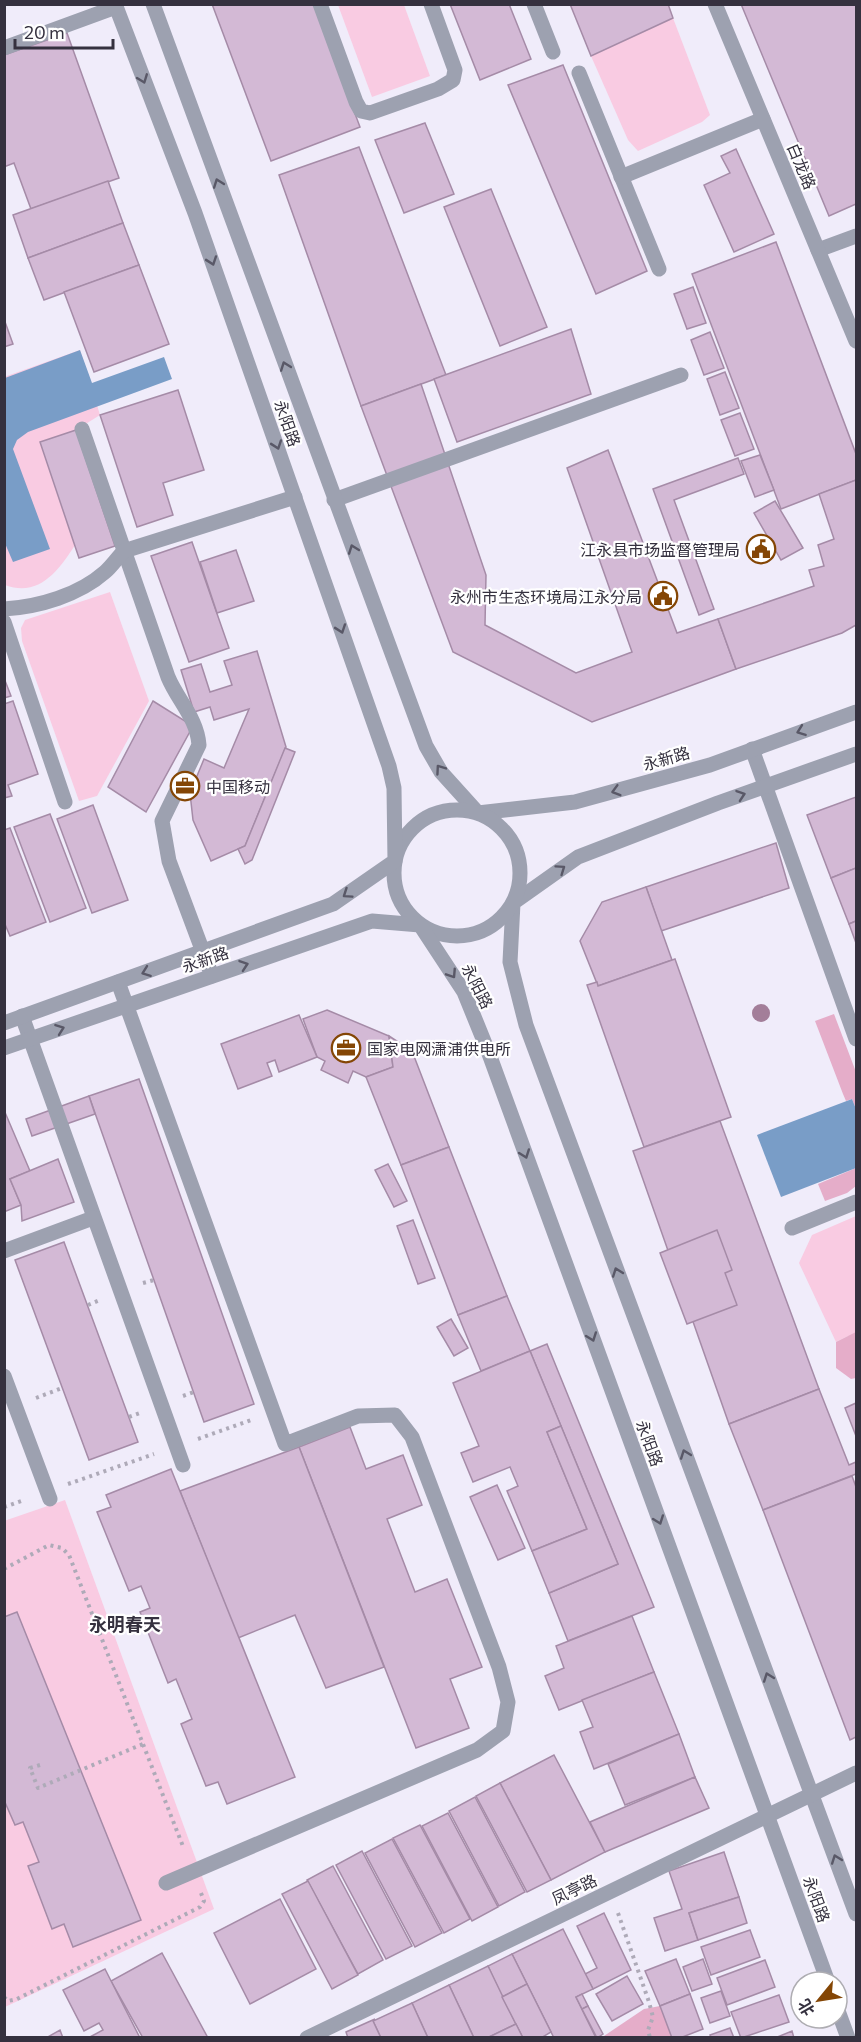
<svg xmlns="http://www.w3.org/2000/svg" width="861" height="2042" viewBox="0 0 861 2042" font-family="Commissioner,'Noto Sans SC',sans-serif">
<rect width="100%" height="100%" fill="#f0ecfa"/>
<!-- green -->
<g fill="#f9cbe2">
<polygon points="338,5 404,5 430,76 372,97"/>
<polygon points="673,18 710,115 702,122 638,151 628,140 591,56"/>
<path d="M 80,350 L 100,415 L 76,430 L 40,442 L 75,545 C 59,570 39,598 5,585 L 4,377 Z"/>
<polygon points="110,592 149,701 97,796 79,801 22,641 21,628 25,620"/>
<polygon points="856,1216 856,1357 848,1336 836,1342 799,1263 812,1235"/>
<polygon points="65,1500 214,1909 5,2007 4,1521"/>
</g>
<!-- forest -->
<g fill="#e5adc9">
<polygon points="834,1014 856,1072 856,1109 852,1099 846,1101 843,1094 815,1021"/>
<polygon points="856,1168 856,1186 847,1193 825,1201 818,1184"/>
<polygon points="856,1332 856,1378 851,1379 836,1368 836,1342"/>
<polygon points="660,2006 672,2037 601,2038 644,2009"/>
</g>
<!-- water -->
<g fill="#799dc7">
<polygon points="80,350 92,383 164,357 172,379 28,432 17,440 13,449 50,549 13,562 4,541 5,378"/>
<polygon points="852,1099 856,1109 856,1168 781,1197 757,1135"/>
</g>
<!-- building -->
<g fill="#d3b9d5" stroke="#a58ba7" stroke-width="1.5">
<polygon points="212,4 314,4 360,127 271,161"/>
<polygon points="450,4 509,4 531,59 480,80"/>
<polygon points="570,4 668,4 673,18 591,56"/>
<polygon points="741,4 856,4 856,204 829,216"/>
<polygon points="67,33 119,178 31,209 14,163 4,167 4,55"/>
<polygon points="563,65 647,271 596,294 508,85"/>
<polygon points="425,123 454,194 404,213 375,140"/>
<polygon points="359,147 446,375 361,406 279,175"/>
<polygon points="736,149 774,234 734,252 704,185 730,173 721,156"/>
<polygon points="108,181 123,223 28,258 13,215"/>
<polygon points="491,189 547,327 500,346 444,207"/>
<polygon points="123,223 139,265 44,300 28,258"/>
<polygon points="776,242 856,454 856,480 781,509 692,274"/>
<polygon points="139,265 169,344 94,372 64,292"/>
<polygon points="693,287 706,323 687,329 674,294"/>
<polygon points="4,319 13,344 4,347"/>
<polygon points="571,329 591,394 457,442 434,379"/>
<polygon points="710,332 724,368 704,375 691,340"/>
<polygon points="725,372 739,408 720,415 707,379"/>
<polygon points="421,384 486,575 485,625 576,673 632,652 567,468 608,450 677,633 718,619 736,669 592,722 453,652 361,406"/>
<polygon points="178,390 204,470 163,483 173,515 137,527 100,415"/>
<polygon points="740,413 754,449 735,456 721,420"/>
<polygon points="76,430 115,546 79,558 40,442"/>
<polygon points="760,455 774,490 755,497 741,461"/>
<polygon points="738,458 744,474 674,500 714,609 699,615 653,489"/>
<polygon points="856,480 856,625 842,633 736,669 718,619 814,586 809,570 824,566 818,545 834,539 819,494"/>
<polygon points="775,501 803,548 781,560 754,513"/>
<polygon points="192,542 229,648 189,662 151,556"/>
<polygon points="236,550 254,601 217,613 200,562"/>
<polygon points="257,651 286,747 245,846 211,861 193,820 190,793 204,759 224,768 249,709 214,720 210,707 194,712 181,670 201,664 210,692 232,685 224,661"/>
<polygon points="4,678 11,696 4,698"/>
<polygon points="13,701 38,774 8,785 12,796 4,798 4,704"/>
<polygon points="153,701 193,726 146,812 108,787"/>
<polygon points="285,748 295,752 252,860 245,864 238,849 245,846"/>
<polygon points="856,797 856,868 831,878 807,815"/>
<polygon points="93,805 128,900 92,913 57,819"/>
<polygon points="50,814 86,908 50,922 14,827"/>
<polygon points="10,828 46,922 10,936 4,922 4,830"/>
<polygon points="776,843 789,888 661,931 646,887"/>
<polygon points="856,868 856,921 849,924 831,878"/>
<polygon points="646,887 672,960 598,986 580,941 602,902"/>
<polygon points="856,921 856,943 849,924"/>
<polygon points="675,959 731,1117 644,1147 587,985 597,982 598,986"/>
<polygon points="327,1010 389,1036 393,1067 366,1077 353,1071 348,1083 321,1070 325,1061 317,1057 303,1019"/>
<polygon points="299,1015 317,1057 279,1072 275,1060 267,1063 272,1076 238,1089 221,1044"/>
<polygon points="389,1036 412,1051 449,1147 401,1165 366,1077 393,1067"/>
<polygon points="139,1079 254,1404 204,1422 89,1096"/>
<polygon points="89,1096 95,1114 32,1136 26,1119"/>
<polygon points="4,1110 30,1171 10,1179 21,1205 4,1212"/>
<polygon points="720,1121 819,1389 729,1424 633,1151"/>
<polygon points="449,1147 507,1296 458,1315 401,1165"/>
<polygon points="58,1159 74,1202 22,1221 21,1205 10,1179"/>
<polygon points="388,1164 407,1201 394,1207 375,1170"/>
<polygon points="413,1220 435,1278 418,1284 397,1226"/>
<polygon points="717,1230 732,1270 725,1273 737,1305 687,1324 660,1253"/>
<polygon points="64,1242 138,1442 89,1460 15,1260"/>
<polygon points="507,1296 530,1351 481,1371 458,1315"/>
<polygon points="451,1319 468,1348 454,1356 437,1327"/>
<polygon points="547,1344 654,1607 568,1641 549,1593 618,1564 530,1351"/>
<polygon points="530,1351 561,1426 547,1432 587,1529 532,1551 507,1491 518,1486 510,1467 473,1482 461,1453 479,1446 453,1383"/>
<polygon points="819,1389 849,1465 856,1462 856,1474 763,1510 729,1424"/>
<polygon points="856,1403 856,1436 845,1408"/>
<polygon points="561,1426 618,1564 549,1593 532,1551 587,1529 547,1432"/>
<polygon points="350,1427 366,1469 403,1455 422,1505 387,1519 415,1592 447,1579 482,1667 450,1679 469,1728 416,1748 299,1447"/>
<polygon points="299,1447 384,1667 326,1688 295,1615 238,1638 180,1491"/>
<polygon points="171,1469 295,1777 227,1804 218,1782 206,1786 181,1724 192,1719 176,1679 168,1683 140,1612 150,1608 141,1586 129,1591 97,1512 111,1507 106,1495"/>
<polygon points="852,1476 856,1487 856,1737 850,1740 763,1510"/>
<polygon points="497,1485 525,1548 498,1560 470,1497"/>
<polygon points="17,1612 141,1920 73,1947 64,1924 52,1929 28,1866 39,1862 23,1822 15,1825 4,1800 4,1617"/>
<polygon points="632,1616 654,1672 559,1710 545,1676 564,1668 556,1646"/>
<polygon points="654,1672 679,1734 594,1769 580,1732 593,1727 582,1700"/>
<polygon points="679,1734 695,1777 625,1805 608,1764"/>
<polygon points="554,1755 605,1852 551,1880 500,1783"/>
<polygon points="695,1777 709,1808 605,1852 590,1822"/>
<polygon points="500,1783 551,1880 527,1892 476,1796"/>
<polygon points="475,1797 525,1892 499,1906 449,1811"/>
<polygon points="448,1813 498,1907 472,1921 422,1826"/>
<polygon points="420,1825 470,1919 444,1933 393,1838"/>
<polygon points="392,1839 442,1933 415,1947 365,1853"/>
<polygon points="362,1851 412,1946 386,1959 336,1865"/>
<polygon points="724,1852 739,1897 689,1913 698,1940 665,1951 654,1918 682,1909 669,1871"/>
<polygon points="333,1866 383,1960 358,1974 307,1880"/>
<polygon points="308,1881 358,1975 332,1989 282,1894"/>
<polygon points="739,1897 747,1923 698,1940 689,1913"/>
<polygon points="280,1899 316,1969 250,2004 214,1933"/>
<polygon points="604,1913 631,1970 593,1989 585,1974 597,1968 577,1926"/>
<polygon points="563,1929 593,1989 576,1997 596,2038 554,2038 512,1954"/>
<polygon points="750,1930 760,1957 711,1975 701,1947"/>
<polygon points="162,1953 208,2038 143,2038 111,1981"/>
<polygon points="512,1954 527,1984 502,1997 488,1966"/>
<polygon points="676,1959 690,1994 660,2006 645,1971"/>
<polygon points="703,1959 712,1984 692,1991 683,1967"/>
<polygon points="765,1960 775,1987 727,2005 717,1978"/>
<polygon points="488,1966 516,2024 487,2038 474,2038 449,1985"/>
<polygon points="105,1969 140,2038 88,2038 103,2030 99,2023 84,2031 63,1990"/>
<polygon points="627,1976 643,2004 612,2021 596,1994"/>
<polygon points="527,1984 551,2032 541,2038 523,2038 502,1997"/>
<polygon points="449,1985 474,2038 428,2038 412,2003"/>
<polygon points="721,1991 730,2016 710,2023 701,1998"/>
<polygon points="582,1994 588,2006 582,2009 576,1997"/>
<polygon points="690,1994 703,2029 680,2038 672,2038 660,2006"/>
<polygon points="779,1995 789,2022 741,2038 731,2012"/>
<polygon points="412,2003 428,2038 381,2038 373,2021"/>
<polygon points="588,2006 603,2034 597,2038 582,2009"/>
<polygon points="375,2019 373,2021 381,2038 348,2038 346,2032"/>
<polygon points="516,2024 523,2038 487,2038"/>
<polygon points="730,2028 734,2038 711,2038 710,2035"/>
<polygon points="60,2030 63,2038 46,2038"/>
<polygon points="792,2031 794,2038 775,2038"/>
</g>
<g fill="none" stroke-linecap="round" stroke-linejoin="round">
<!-- path -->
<g stroke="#aeaab8" stroke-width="4" stroke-dasharray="3 4.5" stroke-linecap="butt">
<polyline points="143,1283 154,1280"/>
<polyline points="88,1305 100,1300"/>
<polyline points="183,1396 194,1392"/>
<polyline points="36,1398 62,1388"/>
<polyline points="129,1417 140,1413"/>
<polyline points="198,1439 251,1420"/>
<polyline points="68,1484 154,1454"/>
<polyline points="4,1507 24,1500"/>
<polyline points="4,1569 49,1545 62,1548 69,1555 184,1849"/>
<polyline points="40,1765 30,1768 38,1788 143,1744"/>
<polyline points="618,1913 649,2002 653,2017 648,2030 650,2038"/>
<polyline points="4,1997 8,2001 17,1999 200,1907 204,1901 201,1893"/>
</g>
<!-- service -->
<g stroke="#9da1b0" stroke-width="15">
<polyline points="320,4 356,102 361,111 370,113 438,89 453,80 455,70 431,4"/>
<polyline points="534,4 553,52"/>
<polyline points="4,48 116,7"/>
<polyline points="579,73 659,269"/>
<polyline points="621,177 763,119"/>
<polyline points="818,250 856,236"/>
<path d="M 82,429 L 168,677 C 178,701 197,718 199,745 L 162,821 L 169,861 L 212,976"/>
<polyline points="334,500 681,375"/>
<path d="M 4,609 C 39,607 79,595 105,572 C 112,566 117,558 124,551 L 295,497"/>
<polyline points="4,622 65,802"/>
<polyline points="752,749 856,1039"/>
<polyline points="118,982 285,1444 358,1416 395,1415 412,1437 499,1667 508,1702 503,1731 477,1750 166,1883"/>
<polyline points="22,1016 183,1465"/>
<polyline points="792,1228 856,1202"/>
<polyline points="4,1251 93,1218"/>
<polyline points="4,1376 50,1499"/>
</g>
<!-- minor -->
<g stroke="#9da1b0" stroke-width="15">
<polyline points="153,4 426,746 441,772 478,813 575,802 710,765 856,712"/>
<polyline points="715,4 856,341"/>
<polyline points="856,754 718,803 578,857 513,903 510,962 526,1025 856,1914"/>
<circle cx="457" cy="873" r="63"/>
<polyline points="4,1023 333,904 395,861 394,788 389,766 195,213 115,4"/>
<polyline points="4,1048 372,921 420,925 464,992 488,1051 828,1982"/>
<polyline points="837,2008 848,2038"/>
<polyline points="307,2038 856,1773"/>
</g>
</g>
<!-- trees -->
<circle fill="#a37e99" cx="761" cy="1013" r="9"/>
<!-- one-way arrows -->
<defs><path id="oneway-chevron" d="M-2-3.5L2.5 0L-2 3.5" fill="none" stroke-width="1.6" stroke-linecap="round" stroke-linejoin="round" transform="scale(1.5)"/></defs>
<g stroke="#595867">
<use href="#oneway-chevron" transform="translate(143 79) rotate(69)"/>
<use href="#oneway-chevron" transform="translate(218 183) rotate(-110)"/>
<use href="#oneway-chevron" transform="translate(212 261) rotate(71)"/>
<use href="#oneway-chevron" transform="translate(285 366) rotate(-110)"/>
<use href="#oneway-chevron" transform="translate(277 445) rotate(71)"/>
<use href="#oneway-chevron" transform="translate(353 549) rotate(-110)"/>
<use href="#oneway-chevron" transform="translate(341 629) rotate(71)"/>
<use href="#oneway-chevron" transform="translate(801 731) rotate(160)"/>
<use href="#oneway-chevron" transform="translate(440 769) rotate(-125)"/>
<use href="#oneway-chevron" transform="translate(616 791) rotate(164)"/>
<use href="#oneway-chevron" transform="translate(741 795) rotate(-19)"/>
<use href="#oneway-chevron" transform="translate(561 869) rotate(-35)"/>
<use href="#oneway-chevron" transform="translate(347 894) rotate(146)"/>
<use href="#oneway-chevron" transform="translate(244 965) rotate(-19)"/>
<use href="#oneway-chevron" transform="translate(146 972) rotate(160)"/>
<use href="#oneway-chevron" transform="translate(452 974) rotate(57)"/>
<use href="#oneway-chevron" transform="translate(60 1029) rotate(-20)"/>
<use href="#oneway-chevron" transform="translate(525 1154) rotate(70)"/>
<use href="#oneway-chevron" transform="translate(617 1272) rotate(-110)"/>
<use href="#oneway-chevron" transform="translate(592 1337) rotate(70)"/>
<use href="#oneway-chevron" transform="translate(685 1454) rotate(-110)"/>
<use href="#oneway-chevron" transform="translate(659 1520) rotate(70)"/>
<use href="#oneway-chevron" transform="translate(768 1677) rotate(-110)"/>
<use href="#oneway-chevron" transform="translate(836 1859) rotate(-110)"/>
</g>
<!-- icons -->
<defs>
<g id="civic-ring" transform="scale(1.5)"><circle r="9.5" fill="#fff" stroke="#844605" stroke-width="1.5"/><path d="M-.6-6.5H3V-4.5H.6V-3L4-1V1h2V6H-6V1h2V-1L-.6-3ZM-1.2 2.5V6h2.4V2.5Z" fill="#844605"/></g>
<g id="office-ring" transform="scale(1.5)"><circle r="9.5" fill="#fff" stroke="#844605" stroke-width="1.5"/><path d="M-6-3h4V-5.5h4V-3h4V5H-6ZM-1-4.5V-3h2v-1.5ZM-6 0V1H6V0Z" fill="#844605"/></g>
</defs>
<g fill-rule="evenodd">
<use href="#civic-ring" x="761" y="549"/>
<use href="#civic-ring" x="663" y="596"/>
<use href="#office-ring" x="185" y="786"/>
<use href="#office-ring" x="346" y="1048"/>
</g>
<g text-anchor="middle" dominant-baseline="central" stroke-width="4.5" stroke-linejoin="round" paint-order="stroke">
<!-- street labels -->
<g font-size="16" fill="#35313f" stroke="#fff">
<text transform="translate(802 166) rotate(67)">白龙路</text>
<text transform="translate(288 423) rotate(71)">永阳路</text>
<text transform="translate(666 758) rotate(-16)">永新路</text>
<text transform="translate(205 959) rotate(-19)">永新路</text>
<text transform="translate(478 986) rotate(63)">永阳路</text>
<text transform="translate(650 1443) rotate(70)">永阳路</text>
<text transform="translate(574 1889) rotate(-26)">凤亭路</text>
<text transform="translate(817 1899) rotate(70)">永阳路</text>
</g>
<!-- poi labels -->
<g font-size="16" fill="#35313f" stroke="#fff" text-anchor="end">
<text x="740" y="549">江永县市场监督管理局</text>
<text x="642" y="596">永州市生态环境局江永分局</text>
<text x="206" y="786" text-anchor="start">中国移动</text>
<text x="367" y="1048" text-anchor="start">国家电网潇浦供电所</text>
</g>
<!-- neighbourhood labels -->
<g font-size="18" font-weight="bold" fill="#35313f" stroke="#fff">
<text x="125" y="1624">永明春天</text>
</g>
</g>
<!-- border -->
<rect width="861" height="2042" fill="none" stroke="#35313f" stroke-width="12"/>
<!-- north arrow -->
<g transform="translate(819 2000) rotate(240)"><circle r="28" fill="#ffffff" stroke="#aeadb2" stroke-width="1.5"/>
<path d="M0-4.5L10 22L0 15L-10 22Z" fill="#844605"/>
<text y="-9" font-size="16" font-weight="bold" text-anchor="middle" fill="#35313f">北</text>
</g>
<!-- scale -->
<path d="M15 39v9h98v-9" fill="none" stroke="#35313f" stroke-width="3"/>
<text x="24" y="39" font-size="18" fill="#35313f" stroke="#ffffff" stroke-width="4.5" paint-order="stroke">20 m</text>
</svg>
